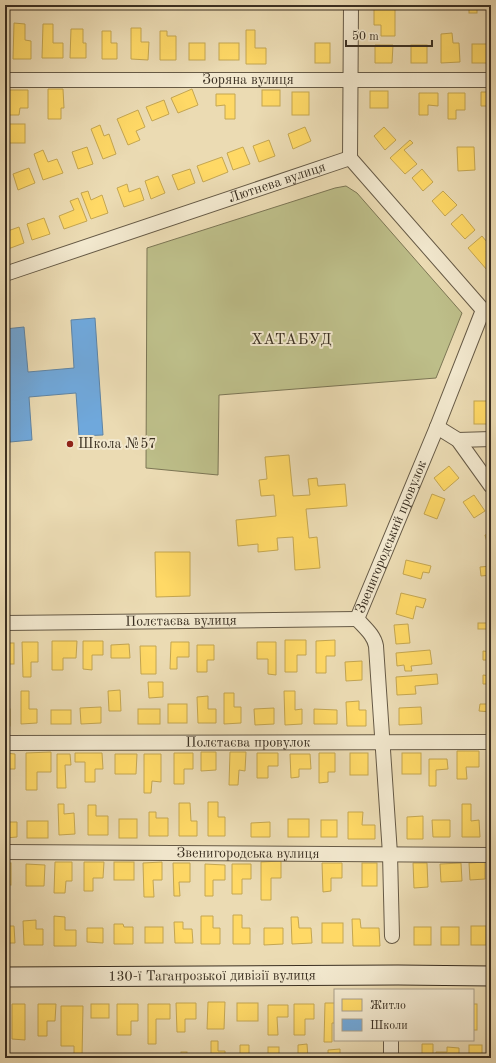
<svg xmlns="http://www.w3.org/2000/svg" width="496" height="1063" viewBox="0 0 496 1063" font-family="'Old Standard TT',serif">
<rect width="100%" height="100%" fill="#ebdbb3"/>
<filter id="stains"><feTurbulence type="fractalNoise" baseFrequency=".005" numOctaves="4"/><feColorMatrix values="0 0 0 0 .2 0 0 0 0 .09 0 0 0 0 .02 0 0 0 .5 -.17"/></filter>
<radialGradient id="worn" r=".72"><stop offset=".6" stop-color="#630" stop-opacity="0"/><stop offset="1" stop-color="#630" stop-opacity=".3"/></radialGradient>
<!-- green -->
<polygon fill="#bdbe89" stroke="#7c7655" points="346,186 357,193 462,313 436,378 219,395 218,475 146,468 147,248 335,188"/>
<!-- homes -->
<g fill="#ffd966" stroke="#c4a651">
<polygon points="247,5 257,5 257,8 247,7"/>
<polygon points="374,5 395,6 395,36 381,36 381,25 374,25"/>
<rect x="469" y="5" width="8" height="8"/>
<polygon points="14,23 25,24 25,40 31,41 31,59 13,59"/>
<polygon points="43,24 53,24 53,43 63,43 63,58 42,58"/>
<polygon points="131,28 141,28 141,42 149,42 148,60 131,59"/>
<polygon points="71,29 83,29 83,43 86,43 86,58 70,58"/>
<polygon points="246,30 255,30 255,48 266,48 266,64 246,64"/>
<polygon points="102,31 111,31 111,43 117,43 117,59 102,59"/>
<polygon points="160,31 167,31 167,36 176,36 176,60 160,60"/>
<polygon points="452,33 453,43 459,43 460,62 441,63 441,34"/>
<rect x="189" y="43" width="16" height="17"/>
<rect x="219" y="43" width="20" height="17"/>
<rect x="315" y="43" width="15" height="20"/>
<rect x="472" y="44" width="16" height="19"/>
<polygon points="375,45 393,45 392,63 375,63"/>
<rect x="411" y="45" width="16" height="18"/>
<polygon points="48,89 63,89 64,108 61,108 61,119 48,119"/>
<polygon points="192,89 198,105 178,113 171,98"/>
<polygon points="8,90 28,90 28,108 20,108 19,115 8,115"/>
<rect x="262" y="90" width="18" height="16"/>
<rect x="370" y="91" width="18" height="17"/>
<rect x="292" y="92" width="17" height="23"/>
<polygon points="481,92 491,92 491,121 490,121 490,106 481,106"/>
<polygon points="419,93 438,93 438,106 428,105 428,115 419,115"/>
<polygon points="448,93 465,93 465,110 456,110 456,119 448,119"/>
<polygon points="216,94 235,94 235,119 225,119 225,105 216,106"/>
<polygon points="164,100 169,114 152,121 146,107"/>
<polygon points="138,110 145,127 136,131 140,140 128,145 117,119"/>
<rect x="6" y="124" width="19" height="19"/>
<polygon points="100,125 104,136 109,134 116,154 103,159 91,129"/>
<polygon points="305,127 311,141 293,149 288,134"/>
<polygon points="384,127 396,140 385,150 374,136"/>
<polygon points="269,140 275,156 259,162 253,146"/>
<polygon points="410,140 413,143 404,150 417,164 405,174 390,158"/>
<polygon points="87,147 93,164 78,169 72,152"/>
<polygon points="243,147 250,164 233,170 227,153"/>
<polygon points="457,147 474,147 475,170 458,171"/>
<polygon points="43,150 48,162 57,159 63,173 43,180 34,154"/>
<polygon points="222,157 228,172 203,182 197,166"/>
<polygon points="29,168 35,183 18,190 13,174"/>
<polygon points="190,169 195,183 178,190 172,175"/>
<polygon points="422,169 433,182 423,191 412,178"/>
<polygon points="158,176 165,193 151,199 145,181"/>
<polygon points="127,184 129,192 140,188 144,200 124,207 117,188"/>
<polygon points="88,191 91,200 102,195 108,213 91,219 81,193"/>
<polygon points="443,191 457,205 445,216 432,201"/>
<polygon points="78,198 87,221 64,229 59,216 74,210 70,201"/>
<polygon points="462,214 475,230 465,239 451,224"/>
<polygon points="44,218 50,234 32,240 27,224"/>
<polygon points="19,227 24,243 8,249 5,241 5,232"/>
<polygon points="482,236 491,247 486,251 491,257 491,266 487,270 468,248"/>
<rect x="474" y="401" width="17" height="23"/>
<polygon points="289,455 293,496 310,495 308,479 317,478 318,486 345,484 347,506 306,509 309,538 317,537 320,568 295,570 293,537 277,538 278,550 258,552 258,544 238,546 236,520 276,516 274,495 261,496 259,480 267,479 265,457"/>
<polygon points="449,466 459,478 444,491 434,478"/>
<polygon points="432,494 445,499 437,519 424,514"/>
<polygon points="474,495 485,511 474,518 463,502"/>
<polygon points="491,533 491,552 490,553 485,535"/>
<polygon points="155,552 190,552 190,596 156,597"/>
<polygon points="406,560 431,566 429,573 423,572 421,579 403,574"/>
<polygon points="491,566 491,575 481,576 480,567"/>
<polygon points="401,593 426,599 423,608 416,606 413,619 396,614"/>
<rect x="478" y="623" width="13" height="6"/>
<polygon points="408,624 410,643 396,644 394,625"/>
<polygon points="285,640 306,640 306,655 297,655 297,672 285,672"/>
<polygon points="335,640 335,656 326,656 326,673 316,673 316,641"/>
<polygon points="52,641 77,641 76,658 63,658 63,670 52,670"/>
<polygon points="83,641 103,641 103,655 92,655 92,670 83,669"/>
<polygon points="22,642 38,642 38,662 31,662 31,677 23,677"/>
<polygon points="171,642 189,642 189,657 177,657 177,669 170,669"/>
<polygon points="257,642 276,642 276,675 268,674 268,659 257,659"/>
<rect x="5" y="643" width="9" height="21"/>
<polygon points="129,644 130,658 111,658 111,645"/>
<polygon points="197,645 214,645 214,660 207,660 207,672 197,672"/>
<polygon points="140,646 156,646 156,674 141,674"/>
<polygon points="430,650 432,664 411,666 412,671 405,671 404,665 397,666 396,653"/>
<polygon points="483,651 491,652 491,660 483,660"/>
<polygon points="362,661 362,680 346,681 345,662"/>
<polygon points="437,674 438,684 415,686 416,694 397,695 396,677"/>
<polygon points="483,675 491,676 491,684 483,684"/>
<polygon points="148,682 163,682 163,697 149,698"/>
<polygon points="120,690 121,711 109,711 108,691"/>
<polygon points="21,691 29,691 29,709 37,709 37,723 21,724"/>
<polygon points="284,691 295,691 295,710 302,709 302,724 285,725"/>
<polygon points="224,693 234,693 234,707 241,707 241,723 224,724"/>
<polygon points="208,696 208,709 216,709 216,723 198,723 197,697"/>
<polygon points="359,701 359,710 366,710 366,726 347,726 346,702"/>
<rect x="168" y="704" width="19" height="19"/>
<polygon points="480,704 491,704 491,712 479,711"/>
<polygon points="101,707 101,723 81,724 80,708"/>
<polygon points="421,707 422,724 399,725 399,708"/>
<polygon points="274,708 274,724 255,725 254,709"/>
<rect x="5" y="709" width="5" height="17"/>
<rect x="138" y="709" width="22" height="15"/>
<polygon points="314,709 337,710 337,724 314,724"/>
<rect x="51" y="710" width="20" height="14"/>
<polygon points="457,751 479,751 479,767 466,767 467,779 457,779"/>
<polygon points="51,752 51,772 37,772 37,790 26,790 26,753"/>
<polygon points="201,752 216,752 216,770 201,771"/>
<polygon points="230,752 246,752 245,771 239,770 238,785 229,785"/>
<polygon points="5,753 15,754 15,769 6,769 6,781"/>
<polygon points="75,753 102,753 103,769 95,769 95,782 85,782 85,762 75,762"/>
<polygon points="174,753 193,753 193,769 184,769 184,784 174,784"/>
<polygon points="257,753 278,753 278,766 268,766 268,778 257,778"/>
<polygon points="319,753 335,753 335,772 328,772 328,782 319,783"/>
<rect x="350" y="753" width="18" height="22"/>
<rect x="402" y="753" width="19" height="21"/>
<polygon points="57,754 70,754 71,765 65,765 66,788 57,788"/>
<polygon points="115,754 137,754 136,774 115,774"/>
<polygon points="144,754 161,754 161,782 152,781 151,793 144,793"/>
<polygon points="290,754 310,754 311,769 299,769 299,777 291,778"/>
<polygon points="490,755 491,755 491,780"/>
<polygon points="429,759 447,759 448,769 436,770 436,786 429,786"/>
<polygon points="208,802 218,802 218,817 225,817 225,836 208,836"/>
<polygon points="179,803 190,803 191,821 197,821 197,836 179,836"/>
<polygon points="58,804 64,804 64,814 74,813 75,834 59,835"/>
<polygon points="462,804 471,804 471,821 479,820 480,837 462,837"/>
<polygon points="88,805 96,805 96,816 108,816 108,835 88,835"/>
<polygon points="149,812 156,812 156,818 168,818 168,836 149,836"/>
<polygon points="348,812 363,812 362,825 375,825 375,839 348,839"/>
<polygon points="423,816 423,839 407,839 407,817"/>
<rect x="119" y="819" width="18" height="19"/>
<rect x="288" y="819" width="21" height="18"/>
<rect x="321" y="820" width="16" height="17"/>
<polygon points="432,820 450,820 450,837 433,837"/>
<rect x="27" y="821" width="21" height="17"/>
<polygon points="5,822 17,822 17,837 5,838"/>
<polygon points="270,822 270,837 251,837 251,823"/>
<polygon points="281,861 281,878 271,878 271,900 261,900 261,862"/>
<polygon points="55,862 72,862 72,881 66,881 65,893 54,893"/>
<polygon points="84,862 104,862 103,878 93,878 93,891 84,891"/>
<rect x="114" y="862" width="20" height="18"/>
<polygon points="162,862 162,880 153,880 154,897 144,897 143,863"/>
<polygon points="485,862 485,879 470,880 469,863"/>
<rect x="5" y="863" width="6" height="22"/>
<polygon points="173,863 190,863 190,882 179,882 180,896 174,896"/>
<polygon points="322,863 342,863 342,878 331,878 331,891 323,892"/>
<rect x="362" y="863" width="15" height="23"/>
<polygon points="413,863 427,863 428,887 414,888"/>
<polygon points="461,863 462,881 441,882 440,864"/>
<polygon points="26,864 45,865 44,886 26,886"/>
<polygon points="205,864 225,865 225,880 213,880 213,896 205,896"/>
<polygon points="232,864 251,864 251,879 242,879 242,894 232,894"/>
<polygon points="233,915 242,915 242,928 250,928 250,944 233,944"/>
<polygon points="54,916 65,917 65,930 76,930 76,946 54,946"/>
<polygon points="201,916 213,916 213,928 220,928 220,944 201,944"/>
<polygon points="291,917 298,917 299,928 311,928 312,943 292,944"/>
<polygon points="352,919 360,919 361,928 379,928 380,946 353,946"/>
<polygon points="36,920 36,929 43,929 43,945 24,945 23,921"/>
<polygon points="174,922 183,922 183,929 192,929 193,943 175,943"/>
<rect x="322" y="923" width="21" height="20"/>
<polygon points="114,924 123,924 124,927 133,927 133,944 114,944"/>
<polygon points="5,926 14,926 15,943 5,943"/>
<rect x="471" y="926" width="15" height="19"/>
<rect x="145" y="927" width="18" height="16"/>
<rect x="414" y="927" width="17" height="18"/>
<rect x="441" y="927" width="18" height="18"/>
<polygon points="87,928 103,928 103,943 87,942"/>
<polygon points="264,928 283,928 283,944 264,945"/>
<polygon points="208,1002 225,1002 224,1029 207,1029"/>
<polygon points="176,1003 196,1003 196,1019 185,1019 185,1032 177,1032"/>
<rect x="237" y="1003" width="21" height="18"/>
<polygon points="325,1003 335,1003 335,1023 332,1023 332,1042 324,1042"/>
<polygon points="12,1004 25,1004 25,1040 12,1039"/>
<polygon points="38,1004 56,1004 55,1021 47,1021 47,1036 38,1036"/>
<rect x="91" y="1004" width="18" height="14"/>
<polygon points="117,1004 138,1004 138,1021 131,1021 131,1035 117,1035"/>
<polygon points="148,1004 170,1004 170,1019 156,1019 156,1044 148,1044"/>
<polygon points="294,1004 314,1004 314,1019 305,1019 305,1035 294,1035"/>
<rect x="473" y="1004" width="4" height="26"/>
<polygon points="268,1005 288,1005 288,1017 277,1017 278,1035 268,1035"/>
<rect x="487" y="1005" width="4" height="31"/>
<polygon points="61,1006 83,1006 82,1058 74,1058 74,1046 61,1046"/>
<polygon points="211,1041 218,1041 218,1051 225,1051 225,1058 211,1058"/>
<polygon points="307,1044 308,1058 298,1058 298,1045"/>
<polygon points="422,1044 433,1044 433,1058 409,1058 409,1057 422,1057"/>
<polygon points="240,1045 249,1045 249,1057 255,1057 255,1058 240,1058"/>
<rect x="469" y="1045" width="13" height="13"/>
<rect x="268" y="1047" width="11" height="11"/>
<polygon points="447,1047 459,1048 459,1058 436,1058 436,1052 447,1052"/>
<polygon points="340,1049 340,1058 328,1058 328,1050"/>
<rect x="181" y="1052" width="6" height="6"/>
<rect x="367" y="1054" width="17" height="4"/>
</g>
<!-- schools -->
<polygon fill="#6fa8dc" stroke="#5f84a4" points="95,318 103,435 79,436 76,393 29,397 32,440 10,442 5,379 5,329 24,327 28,372 74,368 71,320"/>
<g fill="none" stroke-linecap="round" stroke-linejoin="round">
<!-- street casing -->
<g stroke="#665a46" stroke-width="16">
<g id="street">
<path id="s1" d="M 5,80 L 491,80"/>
<polyline points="350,158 483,310 491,310"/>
<polyline points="350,158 351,5"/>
<path id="s2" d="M 5,274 L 350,158"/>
<polyline points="437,427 458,440 491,486"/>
<polyline points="458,440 491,439"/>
<path id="s3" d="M 357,619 L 437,427 L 483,310"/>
<path d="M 357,619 C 365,628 374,635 376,646 L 390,854 L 392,936"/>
<path id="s4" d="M 5,623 L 357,619"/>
<path id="s5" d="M 5,743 L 491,742"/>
<path id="s6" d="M 5,852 L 491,855"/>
<polyline points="391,1040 391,1058"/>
</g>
</g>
<!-- secondary casing -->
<g stroke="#3a2f21" stroke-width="21">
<g id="secondary">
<path id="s7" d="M 5,977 L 398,975 L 491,976"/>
</g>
</g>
<!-- street -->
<use href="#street" stroke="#f2e8ce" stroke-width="14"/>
<!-- secondary -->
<use href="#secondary" stroke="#f2e8ce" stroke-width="19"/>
</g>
<!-- markers -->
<circle fill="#8f2418" stroke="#f2e8ce" stroke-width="1.5" cx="70" cy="444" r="4"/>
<g text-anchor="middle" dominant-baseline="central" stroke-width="4" stroke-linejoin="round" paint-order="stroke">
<!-- street labels -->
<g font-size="14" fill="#3a2f21" stroke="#f2e8ce">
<text stroke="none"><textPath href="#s1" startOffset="243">Зоряна вулиця</textPath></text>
<text stroke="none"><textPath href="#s2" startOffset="287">Лютнева вулиця</textPath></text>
<text stroke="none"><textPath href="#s3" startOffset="89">Звенигородський провулок</textPath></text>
<text stroke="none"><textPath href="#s4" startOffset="176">Полєтаєва вулиця</textPath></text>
<text stroke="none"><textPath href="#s5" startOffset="243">Полєтаєва провулок</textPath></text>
<text stroke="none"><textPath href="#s6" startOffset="243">Звенигородська вулиця</textPath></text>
<text stroke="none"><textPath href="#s7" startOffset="207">130-ї Таганрозької дивізії вулиця</textPath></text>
</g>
<!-- poi labels -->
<g font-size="14" fill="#3a2f21" stroke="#f2e8ce" text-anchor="start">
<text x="78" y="444">Школа №57</text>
</g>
<!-- neighbourhood labels -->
<g font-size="15" letter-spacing="1" fill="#3a2f21" stroke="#f2e8ce">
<text x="292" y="340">ХАТАБУД</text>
</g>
</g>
<!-- margin -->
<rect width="496" height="1063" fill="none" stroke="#ebdbb3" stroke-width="20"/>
<rect x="6" y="6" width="484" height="1051" fill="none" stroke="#3a2f21" stroke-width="2"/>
<rect x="10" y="10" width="476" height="1043" fill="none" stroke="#3a2f21"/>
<!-- legend -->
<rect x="334" y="989" width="140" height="52" fill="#f2e8ce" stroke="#a89e89"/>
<rect x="342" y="999" width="20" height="12" fill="#ffd966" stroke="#a89e89"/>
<text x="370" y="1009" font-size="12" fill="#3a2f21">Житло</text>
<rect x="342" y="1019" width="20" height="12" fill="#6fa8dc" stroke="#a89e89"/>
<text x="370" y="1029" font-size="12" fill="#3a2f21">Школи</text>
<!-- scale -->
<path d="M346 40v6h86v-6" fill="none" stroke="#3a2f21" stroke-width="2"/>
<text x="352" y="40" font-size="12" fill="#3a2f21" stroke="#f2e8ce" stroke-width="3" paint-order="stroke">50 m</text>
<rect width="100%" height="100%" filter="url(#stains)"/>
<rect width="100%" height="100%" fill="url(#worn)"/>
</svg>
